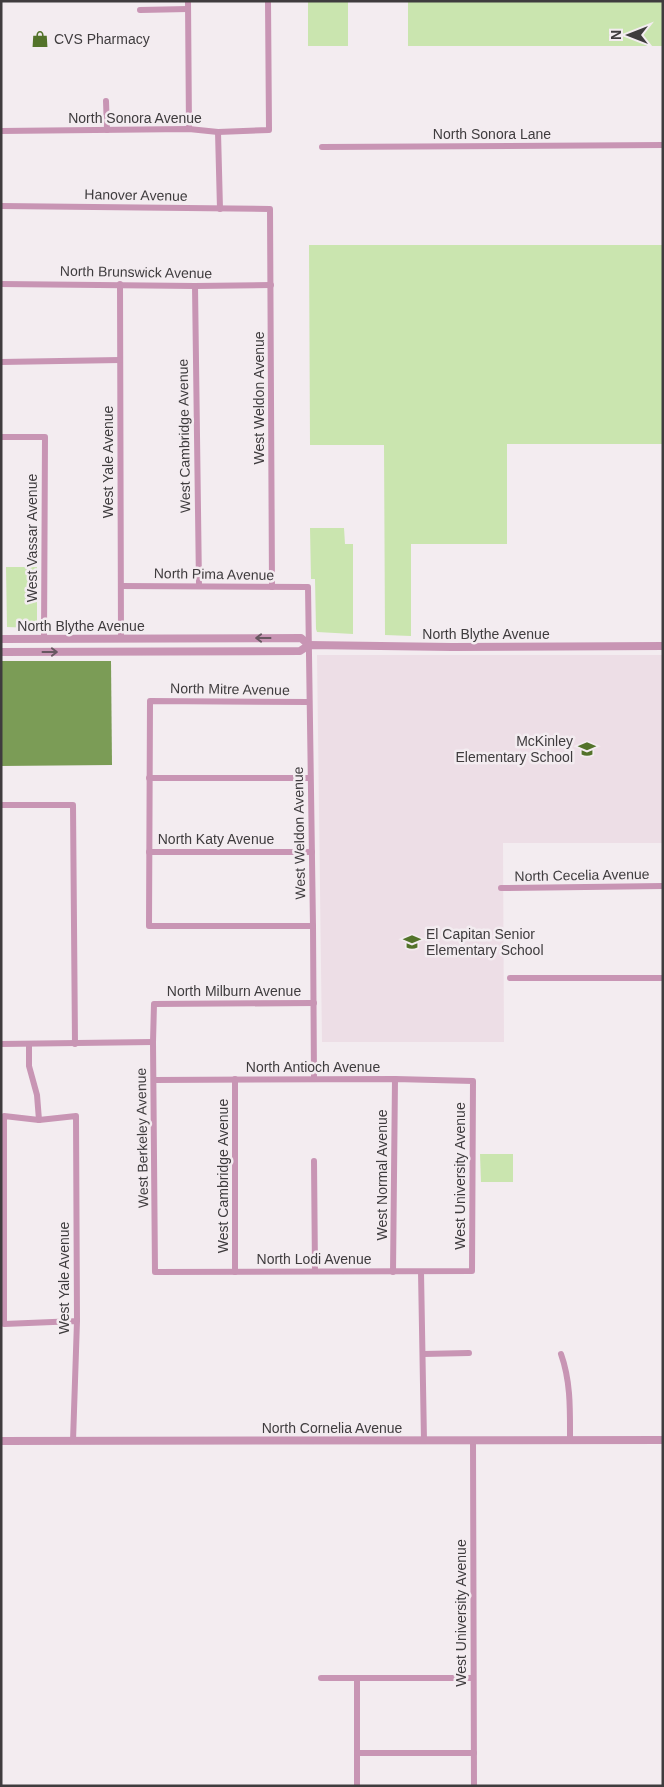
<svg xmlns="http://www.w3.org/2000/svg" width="664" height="1787" viewBox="0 0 664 1787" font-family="Arial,sans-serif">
<rect width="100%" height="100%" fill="#f3ecf0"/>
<!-- built -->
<polygon fill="#eddee6" points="317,655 663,655 663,843 503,843 504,1042 322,1042"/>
<!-- green -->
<g fill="#cae5af">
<rect x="308" y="1" width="40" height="45"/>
<rect x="408" y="1" width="255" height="45"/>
<polygon points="309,245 663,245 663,444 507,444 507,544 411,544 411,636 385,635 384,445 310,445"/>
<polygon points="310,528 344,528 345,544 353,544 353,634 317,632 316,629 315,579 311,579"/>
<polygon points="6,567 37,567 37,623 33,628 7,627"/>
<polygon points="480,1154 513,1154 513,1182 481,1182"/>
</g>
<!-- water -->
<polygon fill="#7b9c56" points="1,661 111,661 112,765 1,766"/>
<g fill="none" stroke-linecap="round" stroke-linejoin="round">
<!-- minor -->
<g stroke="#c895b4" stroke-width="6">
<polyline points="188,1 189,129"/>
<polyline points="140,10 188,9"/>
<polyline points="106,101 107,130"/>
<polyline points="1,131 189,129 218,132 269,130 268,1"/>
<polyline points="218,132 220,209"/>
<polyline points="322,147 663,145"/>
<polyline points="1,206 270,209 272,587"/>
<polyline points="1,284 195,286 271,285"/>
<polyline points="120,284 121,639"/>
<polyline points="195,286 199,585"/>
<polyline points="1,362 120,360"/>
<polyline points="1,437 45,437 44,639"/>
<polyline points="121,586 308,587 313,926 314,1079"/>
<polyline points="309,702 150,701 149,926 313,926"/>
<polyline points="149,778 310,778"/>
<polyline points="1,805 73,805 75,1044"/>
<polyline points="149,852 312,852"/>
<polyline points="501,888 663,886"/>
<polyline points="510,978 663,978"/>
<polyline points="1,1044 153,1042"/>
<polyline points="29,1044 29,1066 37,1095 39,1120"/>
<polyline points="154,1080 395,1079 473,1081 472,1271 155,1272 153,1042 154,1004 314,1003"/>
<polyline points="314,1161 315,1271"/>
<polyline points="235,1272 235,1079"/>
<polyline points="393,1272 395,1079"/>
<polyline points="421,1272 424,1441"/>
<polyline points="423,1354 469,1353"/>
<path d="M 561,1354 C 571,1382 570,1411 570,1440"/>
<polyline points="73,1441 77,1321 76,1116 39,1120 4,1116 4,1324 77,1321"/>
<polyline points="473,1441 474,1786"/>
<polyline points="321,1678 473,1678"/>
<polyline points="357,1678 357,1786"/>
<polyline points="357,1753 474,1753"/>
</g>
<!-- tertiary -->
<g stroke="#c895b4" stroke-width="8">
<polyline points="1,639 301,638 309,645"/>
<polyline points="1,652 300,651 309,645 452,647 663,646"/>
<polyline points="1,1441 663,1440"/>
</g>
</g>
<!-- one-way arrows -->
<defs><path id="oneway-shaft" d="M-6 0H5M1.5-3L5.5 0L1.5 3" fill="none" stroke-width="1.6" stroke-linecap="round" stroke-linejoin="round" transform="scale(1.25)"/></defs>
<g stroke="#685761">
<use href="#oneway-shaft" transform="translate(263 638) rotate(180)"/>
<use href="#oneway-shaft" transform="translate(50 652)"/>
</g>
<!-- icons -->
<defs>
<g id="shop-bare" transform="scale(1.35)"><path d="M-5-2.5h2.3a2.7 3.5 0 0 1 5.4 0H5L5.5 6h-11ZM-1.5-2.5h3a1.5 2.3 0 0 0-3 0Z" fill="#53732a" stroke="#f3ecf0" stroke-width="2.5" paint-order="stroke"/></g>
<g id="school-bare" transform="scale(1.35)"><path d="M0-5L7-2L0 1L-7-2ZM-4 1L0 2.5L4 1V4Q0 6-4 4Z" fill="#53732a" stroke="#f3ecf0" stroke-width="2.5" paint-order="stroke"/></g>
</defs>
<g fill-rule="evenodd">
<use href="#shop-bare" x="40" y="39"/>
<use href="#school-bare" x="587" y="749"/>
<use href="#school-bare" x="412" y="942"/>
</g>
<g text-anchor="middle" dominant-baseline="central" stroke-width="5" stroke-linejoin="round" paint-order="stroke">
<!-- poi labels -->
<g font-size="14" fill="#3f3c3e" stroke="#f3ecf0" text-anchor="start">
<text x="54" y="39">CVS Pharmacy</text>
<text x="573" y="741" text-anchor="end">McKinley<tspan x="573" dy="16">Elementary School</tspan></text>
<text x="426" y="934">El Capitan Senior<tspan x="426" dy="16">Elementary School</tspan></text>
</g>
<!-- street labels -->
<g font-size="14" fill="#3f3c3e" stroke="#f3ecf0">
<text x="135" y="118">North Sonora Avenue</text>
<text x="492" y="134">North Sonora Lane</text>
<text transform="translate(136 195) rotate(1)">Hanover Avenue</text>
<text transform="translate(136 272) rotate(1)">North Brunswick Avenue</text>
<text transform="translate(259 398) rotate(-90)">West Weldon Avenue</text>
<text transform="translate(184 436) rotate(-91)">West Cambridge Avenue</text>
<text transform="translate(108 462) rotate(-90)">West Yale Avenue</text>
<text transform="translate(32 538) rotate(-90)">West Vassar Avenue</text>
<text transform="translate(214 574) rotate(1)">North Pima Avenue</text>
<text x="81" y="626">North Blythe Avenue</text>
<text x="486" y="634">North Blythe Avenue</text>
<text transform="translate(230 689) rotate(1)">North Mitre Avenue</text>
<text transform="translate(299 833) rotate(-91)">West Weldon Avenue</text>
<text x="216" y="839">North Katy Avenue</text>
<text transform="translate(582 875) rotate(-1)">North Cecelia Avenue</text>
<text x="234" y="991">North Milburn Avenue</text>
<text x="313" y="1067">North Antioch Avenue</text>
<text transform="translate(142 1138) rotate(-91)">West Berkeley Avenue</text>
<text transform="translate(382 1175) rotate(-90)">West Normal Avenue</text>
<text transform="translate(223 1176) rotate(-90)">West Cambridge Avenue</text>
<text transform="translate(460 1176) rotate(-90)">West University Avenue</text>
<text x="314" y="1259">North Lodi Avenue</text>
<text transform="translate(64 1278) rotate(-90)">West Yale Avenue</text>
<text x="332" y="1428">North Cornelia Avenue</text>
<text transform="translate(461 1613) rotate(-90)">West University Avenue</text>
</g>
</g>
<!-- border -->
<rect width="664" height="1787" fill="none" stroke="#3f3c3e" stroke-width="5"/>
<!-- north arrow -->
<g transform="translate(629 35) rotate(270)" stroke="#f3ecf0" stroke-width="4" paint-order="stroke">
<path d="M0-4L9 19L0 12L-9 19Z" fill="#3f3c3e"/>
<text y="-8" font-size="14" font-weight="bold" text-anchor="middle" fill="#3f3c3e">N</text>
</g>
</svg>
